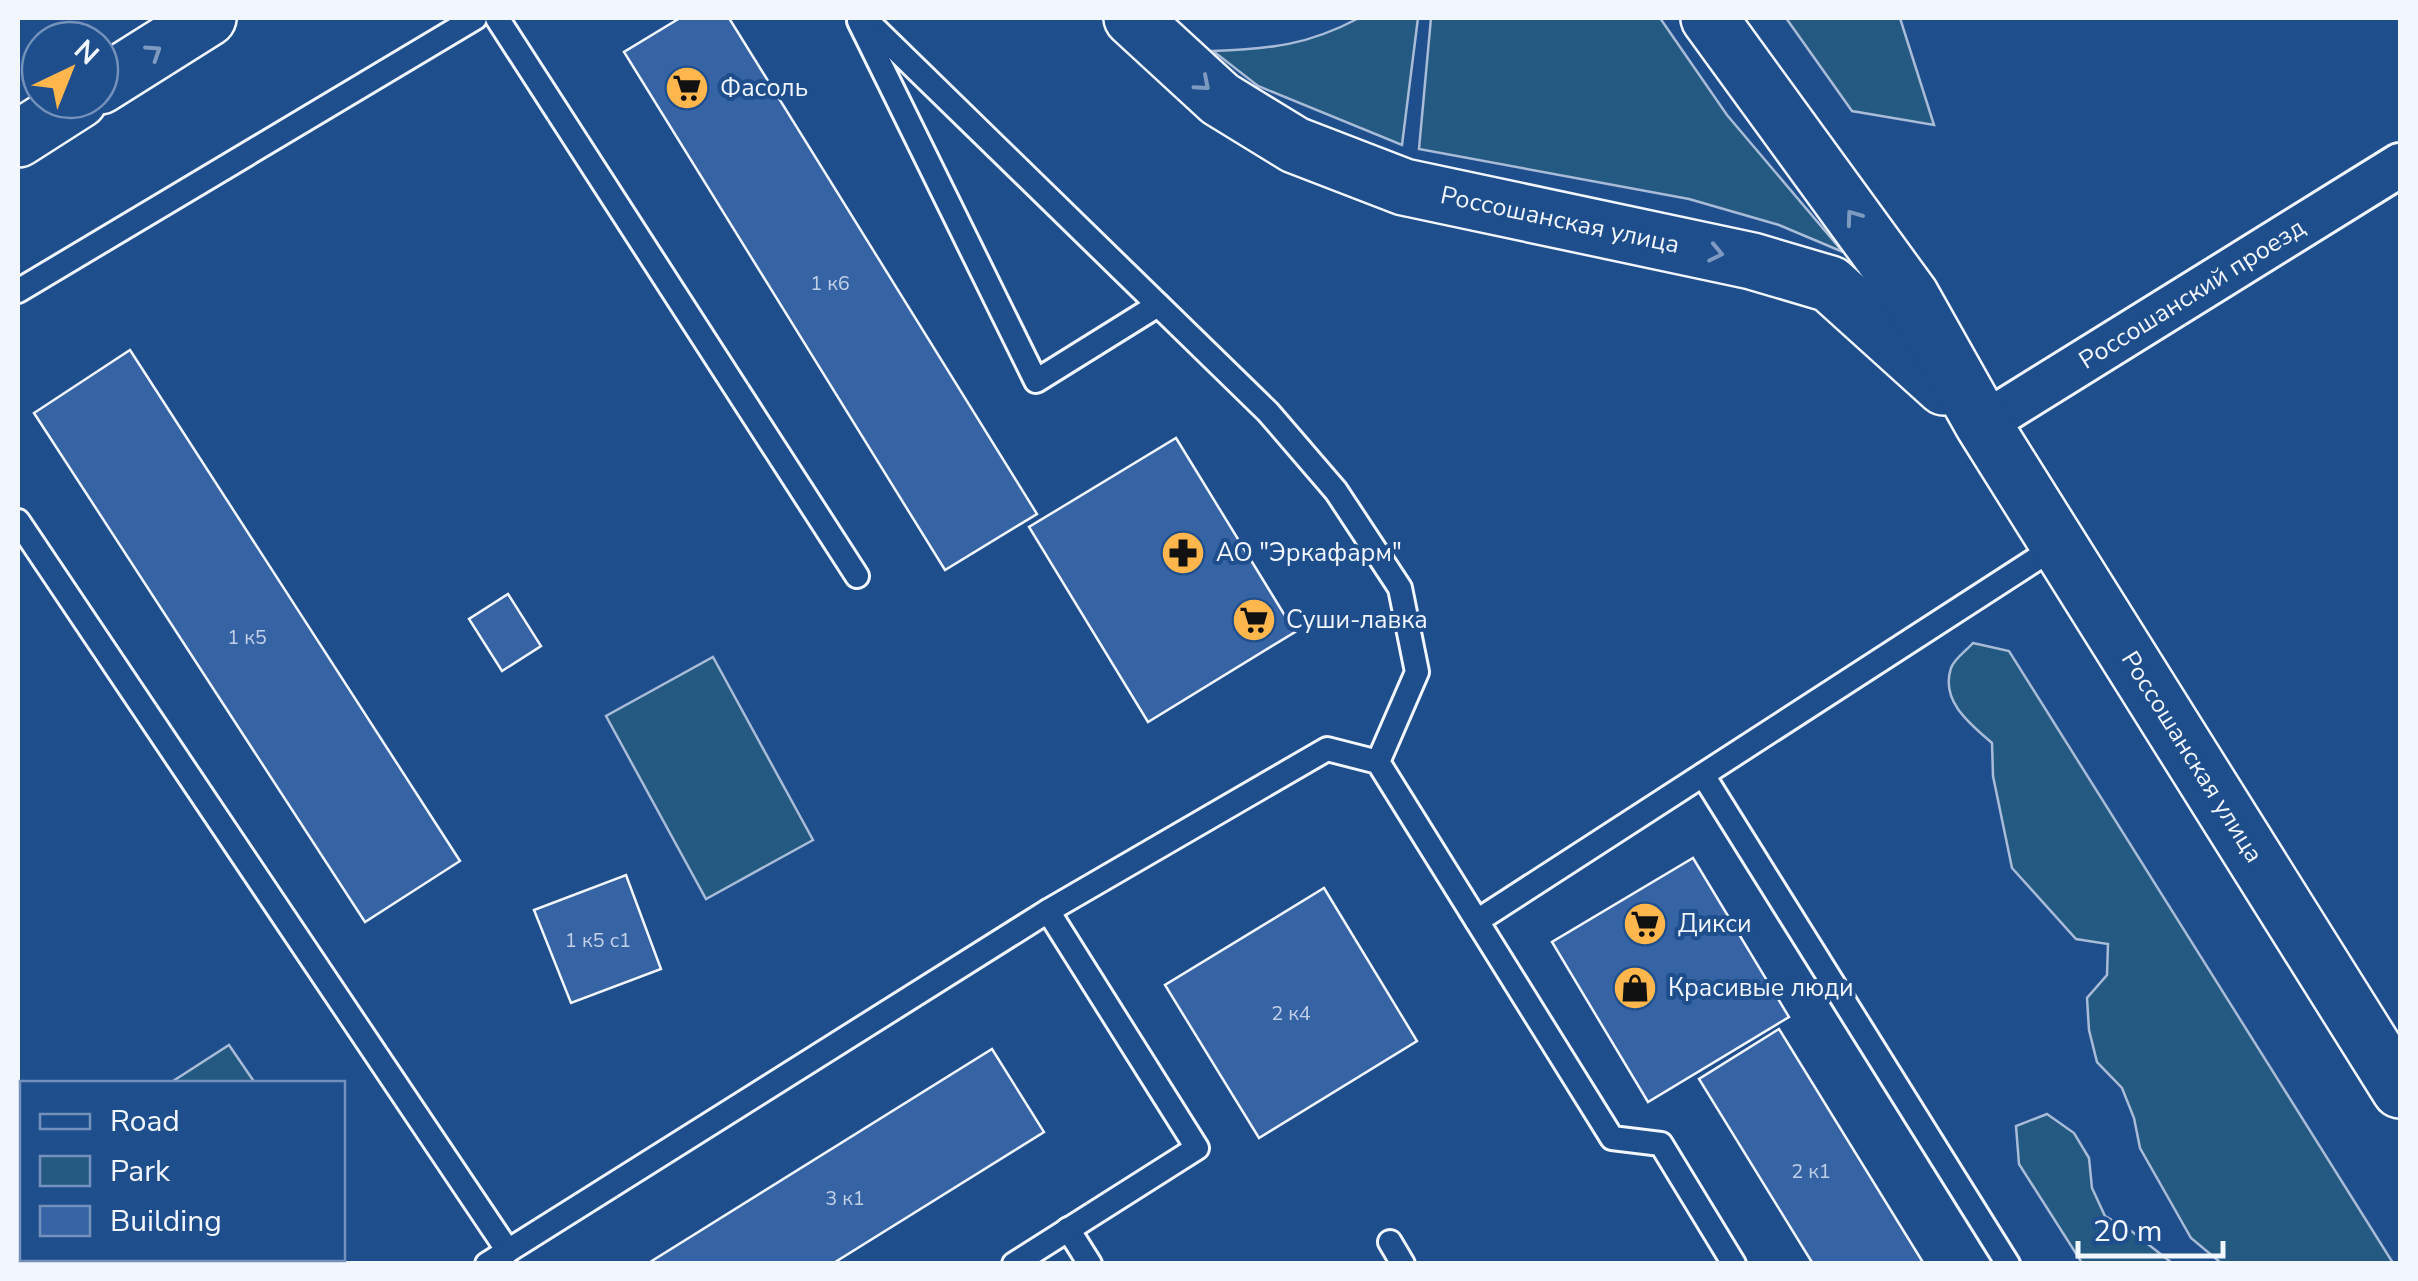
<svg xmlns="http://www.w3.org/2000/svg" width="2418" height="1281" viewBox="0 0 2418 1281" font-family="'Nunito Sans',sans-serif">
<rect width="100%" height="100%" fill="#1f4e8c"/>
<!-- green -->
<g fill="#245a82" stroke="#a8bbd7" stroke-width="2.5">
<path d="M 1359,18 L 1418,18 L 1402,145 L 1258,86 L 1213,51 C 1271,49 1308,45 1359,18 Z"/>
<polygon points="1431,18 1660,18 1727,115 1843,252 1779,225 1689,199 1419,149"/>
<polygon points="1786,18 1900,18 1934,125 1852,111"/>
<path d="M 1973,643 L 2009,651 L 2393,1263 L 2221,1263 L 2191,1238 L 2140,1148 L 2134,1118 L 2122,1088 L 2097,1062 L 2089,1030 L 2087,998 L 2107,975 L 2108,944 L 2076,939 L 2012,868 L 1993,776 L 1992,743 C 1970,724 1940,701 1951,668 C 1954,659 1967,650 1973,643 Z"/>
<polygon points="713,657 813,840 706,899 606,716"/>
<polygon points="229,1045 255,1083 170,1083"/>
<polygon points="2047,1114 2074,1133 2089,1158 2092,1188 2105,1216 2130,1230 2172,1263 2082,1263 2019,1164 2016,1126"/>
</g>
<!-- building -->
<g fill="#3563a3" stroke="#f2f6ff" stroke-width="2.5">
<polygon points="680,18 729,18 1037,514 945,570 624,52"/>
<polygon points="130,350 460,861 365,922 34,413"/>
<polygon points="1176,438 1295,632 1148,722 1029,527"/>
<polygon points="508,594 541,646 502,671 469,619"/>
<polygon points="1693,858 1789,1017 1648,1102 1552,942"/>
<polygon points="626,875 661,969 571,1003 534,910"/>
<polygon points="1324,888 1417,1041 1259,1138 1165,985"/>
<polygon points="1779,1029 1924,1264 1813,1264 1699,1079"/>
<polygon points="992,1049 1044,1132 832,1264 647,1264"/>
</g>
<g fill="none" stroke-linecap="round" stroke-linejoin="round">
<!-- service casing -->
<g stroke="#f2f6ff" stroke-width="28">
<g id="service">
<polyline points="497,18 857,576"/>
<polyline points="864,18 1268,412 1336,491 1400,588 1417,672 1378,762"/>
<polyline points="859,21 1036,381 1158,305"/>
<polyline points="18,291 475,18"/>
<polyline points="18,521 508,1251"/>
<polyline points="1703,775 2008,1264"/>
<polyline points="1477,921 2058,545"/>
<polyline points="1068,1229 1090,1264"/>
<polyline points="1390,1242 1403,1264"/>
<polyline points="487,1264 1048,911 1327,749 1378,762 1612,1138 1661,1144 1734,1264"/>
<polyline points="1014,1264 1197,1148 1048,911"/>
</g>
</g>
<!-- minor casing -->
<g stroke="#f2f6ff" stroke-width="48">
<polyline id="minor" points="1983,424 2400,165"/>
</g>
<!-- tertiary casing -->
<g stroke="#f2f6ff" stroke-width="60">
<g id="tertiary">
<polyline points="1132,18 1220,99 1295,145 1404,187 1752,261 1830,284 1944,387"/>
<polyline points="1709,18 1911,296 1983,424 2400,1090"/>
</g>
</g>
<!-- secondary casing -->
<g stroke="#f2f6ff" stroke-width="60">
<g id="secondary">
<polyline points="100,86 208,18"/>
<polyline points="18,139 79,100"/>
</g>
</g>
<!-- service -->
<use href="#service" stroke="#1f4e8c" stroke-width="22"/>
<!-- minor -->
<use href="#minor" stroke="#1f4e8c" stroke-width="42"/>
<!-- tertiary -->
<use href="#tertiary" stroke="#1f4e8c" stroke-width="55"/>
<!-- secondary -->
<use href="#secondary" stroke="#1f4e8c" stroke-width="55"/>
<!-- wall -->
<g stroke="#f2f6ff" stroke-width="5">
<polyline points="255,1258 259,1264"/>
<polyline points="105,1264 113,1258"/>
</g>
</g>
<!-- one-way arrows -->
<defs><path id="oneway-chevron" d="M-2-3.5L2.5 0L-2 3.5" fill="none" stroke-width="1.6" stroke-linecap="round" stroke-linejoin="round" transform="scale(2.5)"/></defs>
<g stroke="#7e9ac0">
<use href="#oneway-chevron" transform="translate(154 52) rotate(-33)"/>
<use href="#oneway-chevron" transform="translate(1203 84) rotate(41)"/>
<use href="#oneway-chevron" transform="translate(1853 217) rotate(-126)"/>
<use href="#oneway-chevron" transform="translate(1716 253) rotate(12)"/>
</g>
<!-- icons -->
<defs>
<g id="supermarket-disc" transform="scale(2.25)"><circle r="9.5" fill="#ffb74d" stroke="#1f4e8c"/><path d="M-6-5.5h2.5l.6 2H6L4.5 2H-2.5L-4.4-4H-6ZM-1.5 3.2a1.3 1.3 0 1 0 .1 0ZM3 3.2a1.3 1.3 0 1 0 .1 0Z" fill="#111"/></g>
<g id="pharmacy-disc" transform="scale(2.25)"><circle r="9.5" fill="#ffb74d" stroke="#1f4e8c"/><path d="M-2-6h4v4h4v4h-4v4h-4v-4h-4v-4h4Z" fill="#111"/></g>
<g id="shop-disc" transform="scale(2.25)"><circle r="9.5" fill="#ffb74d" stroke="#1f4e8c"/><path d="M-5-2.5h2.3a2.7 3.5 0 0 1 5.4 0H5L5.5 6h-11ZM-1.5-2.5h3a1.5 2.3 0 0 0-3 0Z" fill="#111"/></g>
</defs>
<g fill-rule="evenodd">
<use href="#supermarket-disc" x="687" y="88"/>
<use href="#pharmacy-disc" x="1183" y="553"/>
<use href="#supermarket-disc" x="1254" y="620"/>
<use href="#supermarket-disc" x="1645" y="924"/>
<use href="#shop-disc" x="1635" y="988"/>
</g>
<g text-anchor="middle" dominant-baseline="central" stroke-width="8" stroke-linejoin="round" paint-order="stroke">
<!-- number labels -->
<g font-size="20" fill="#c3d1e8">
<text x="830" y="283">1 к6</text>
<text x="247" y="637">1 к5</text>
<text x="598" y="940">1 к5 с1</text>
<text x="1291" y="1013">2 к4</text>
<text x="1811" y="1171">2 к1</text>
<text x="845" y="1198">3 к1</text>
</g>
<!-- poi labels -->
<g font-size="25" fill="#f2f6ff" stroke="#1f4e8c" text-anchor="start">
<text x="720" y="88">Фасоль</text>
<text x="1216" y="553">АО "Эркафарм"</text>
<text x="1286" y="620">Суши-лавка</text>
<text x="1678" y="924">Дикси</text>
<text x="1668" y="988">Красивые люди</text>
</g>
<!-- street labels -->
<g font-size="25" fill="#f2f6ff" stroke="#1f4e8c">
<text transform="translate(1560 220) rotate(12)">Россошанская улица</text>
<text transform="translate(2192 294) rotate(-32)">Россошанский проезд</text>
<text transform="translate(2192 757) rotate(58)">Россошанская улица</text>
</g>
</g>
<!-- border -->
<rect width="2418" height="1281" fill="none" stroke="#f2f6ff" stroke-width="40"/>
<!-- legend -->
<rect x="20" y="1081" width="325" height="180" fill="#1f4e8c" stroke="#7391ba" stroke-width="2.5"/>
<rect x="40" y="1114" width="50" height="15" fill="#1f4e8c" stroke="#7391ba" stroke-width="2.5"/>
<text x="110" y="1131" font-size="30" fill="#f2f6ff">Road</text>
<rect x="40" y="1156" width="50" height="30" fill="#245a82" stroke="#7391ba" stroke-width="2.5"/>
<text x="110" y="1181" font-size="30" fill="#f2f6ff">Park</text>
<rect x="40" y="1206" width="50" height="30" fill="#3563a3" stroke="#7391ba" stroke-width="2.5"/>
<text x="110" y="1231" font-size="30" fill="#f2f6ff">Building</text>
<!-- north arrow -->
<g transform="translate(70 70) rotate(43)"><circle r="48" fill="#1f4e8c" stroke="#7391ba" stroke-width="2.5"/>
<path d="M0-8L18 38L0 25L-18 38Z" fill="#ffb74d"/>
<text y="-15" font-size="28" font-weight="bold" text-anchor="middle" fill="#f2f6ff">N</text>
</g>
<!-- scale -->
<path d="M2078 1241v15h145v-15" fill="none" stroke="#f2f6ff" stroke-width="5"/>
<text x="2093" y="1241" font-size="30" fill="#f2f6ff" stroke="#1f4e8c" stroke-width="8" paint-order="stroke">20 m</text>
</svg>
